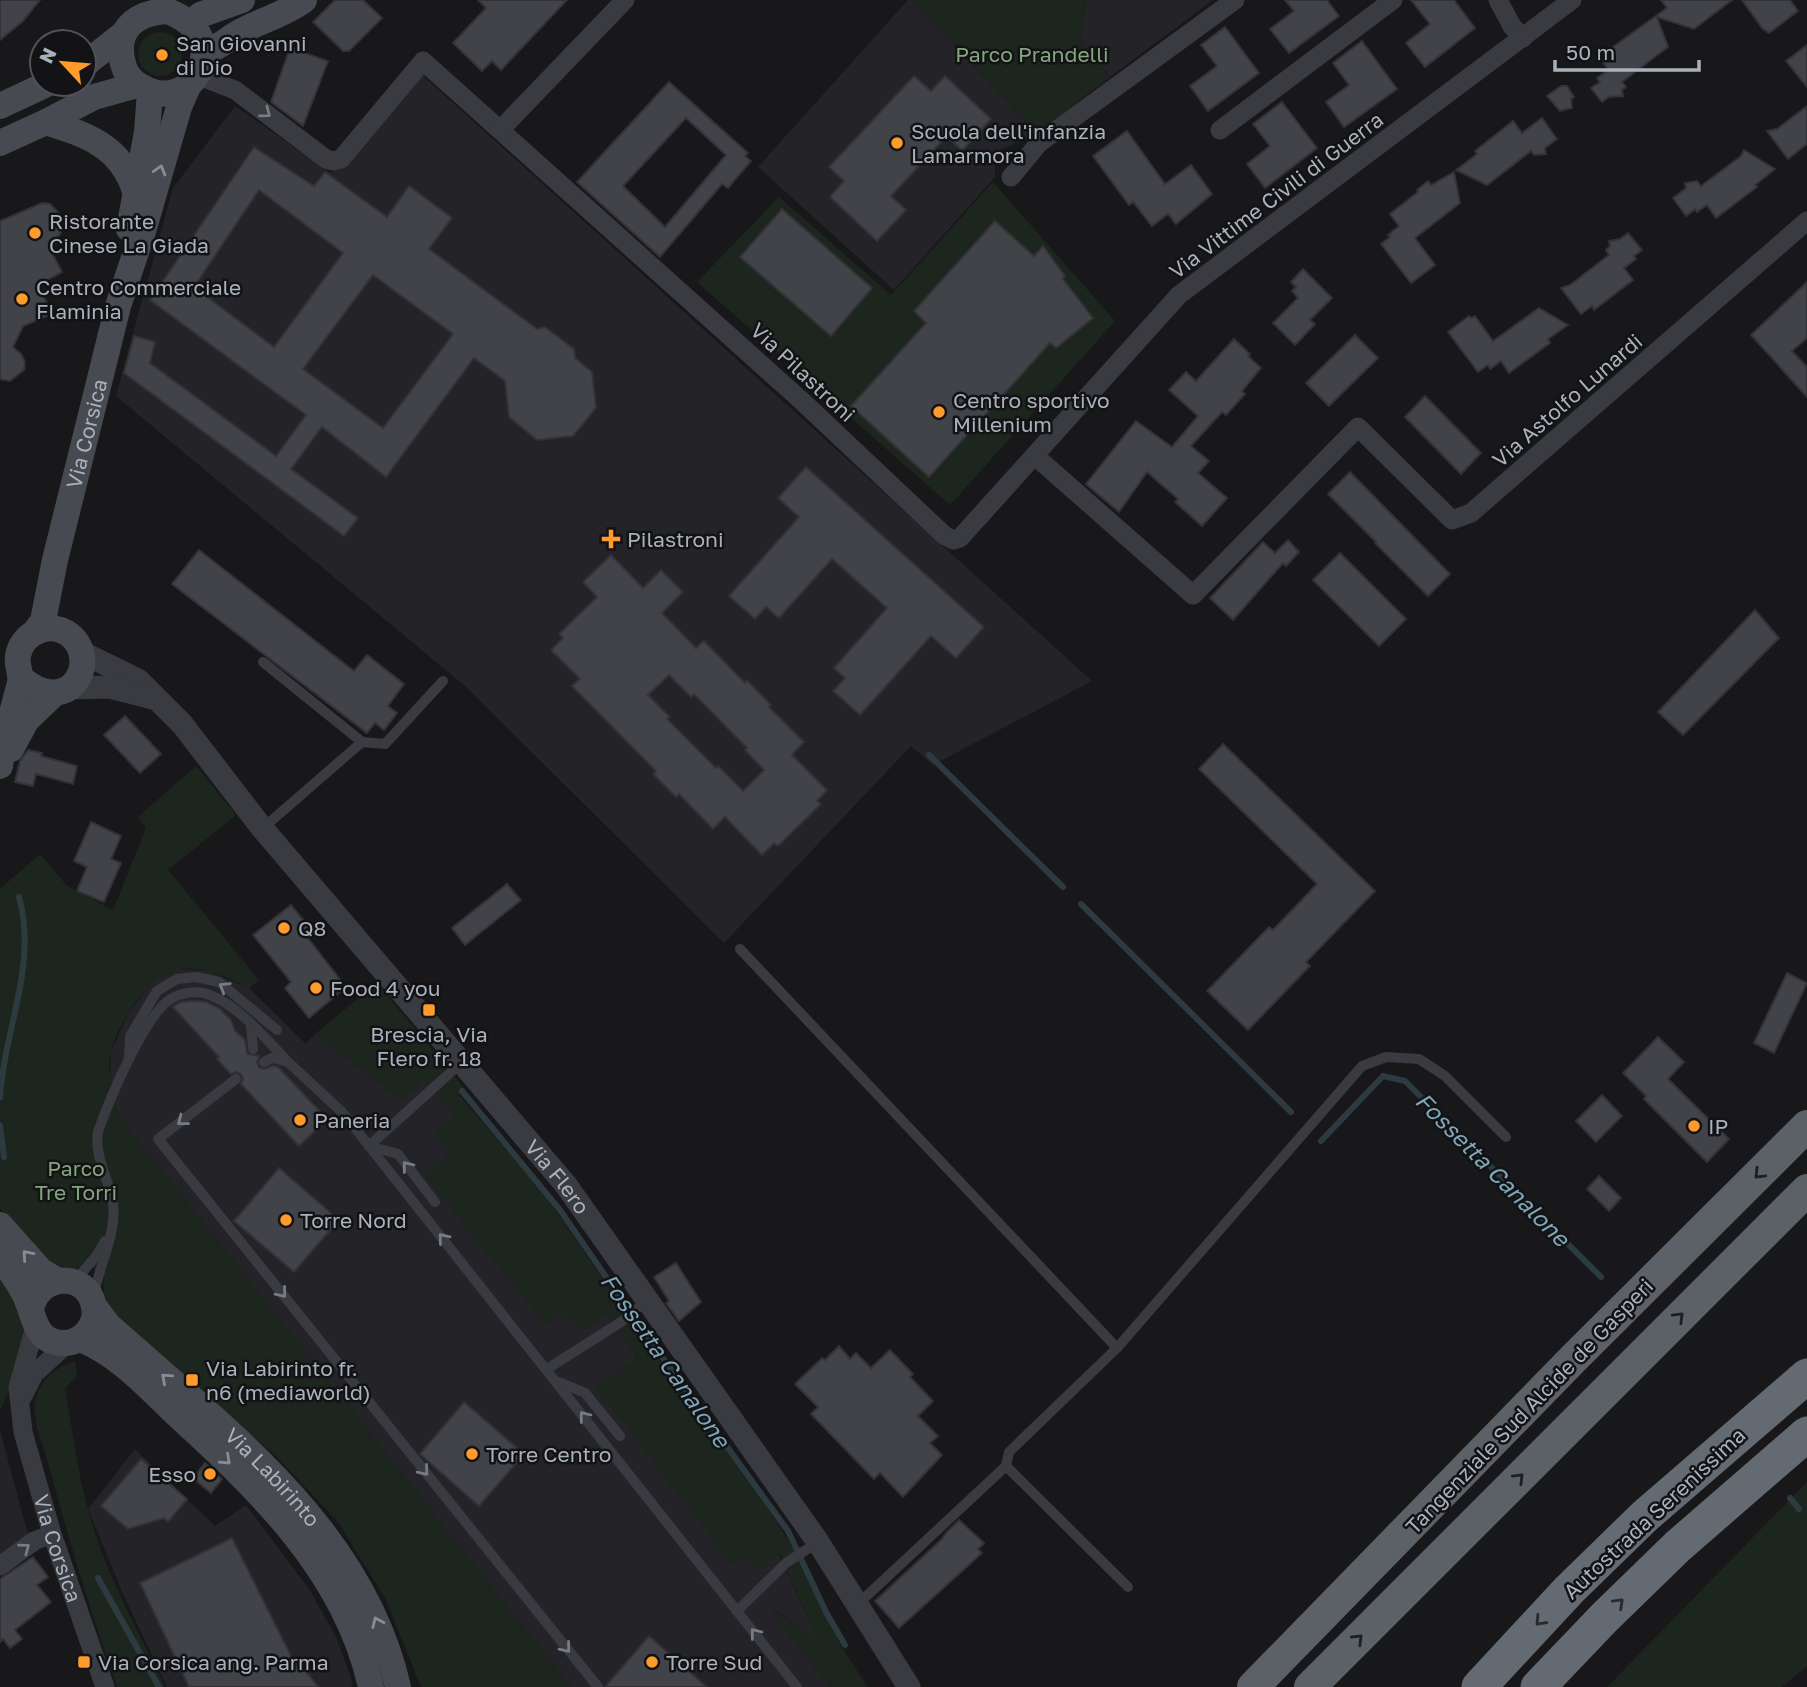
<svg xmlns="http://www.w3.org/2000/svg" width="1807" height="1687" viewBox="0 0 1807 1687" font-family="'Golos Text',sans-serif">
<rect width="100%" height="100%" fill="#18181b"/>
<!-- built -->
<g fill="#242428">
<polygon points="908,0 912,0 1036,134 995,152 995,177 894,290 758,167"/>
<polygon points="1086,0 1213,0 1110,77 1081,40"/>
<polygon points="420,73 1092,681 933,765 911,746 724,943 465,686 116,396 173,188 235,106 331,173"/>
<polygon points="178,969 209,971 249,988 306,1044 315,1034 402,1100 424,1080 456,1116 453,1152 426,1177 547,1326 561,1310 607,1314 637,1357 597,1389 734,1564 742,1555 778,1553 821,1646 777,1610 773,1614 830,1687 571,1687 118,1115 110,1081 111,1051 128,1014 154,980"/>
<polygon points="0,1430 30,1542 0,1564"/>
<polygon points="135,1449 215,1526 246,1505 309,1589 336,1637 351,1678 352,1687 167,1687 123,1594 88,1509"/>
</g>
<!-- green -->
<g fill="#1d261e">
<polygon points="912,0 1086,0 1081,40 1110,77 1036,134"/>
<circle cx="160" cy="54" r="22"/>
<polygon points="993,182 1115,321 950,505 697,282 779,197 891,295"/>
<path d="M 196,766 L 236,815 L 168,870 L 259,980 L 249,988 C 230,978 199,964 177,970 C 148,977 118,1023 111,1051 C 106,1073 113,1094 118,1115 L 571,1687 L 421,1687 L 385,1598 L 338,1522 L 275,1455 L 118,1323 C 108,1306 102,1296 104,1276 L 85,1262 L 74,1272 L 51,1266 L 0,1208 L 0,889 L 40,854 L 67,886 L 113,910 L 146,828 L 138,817 Z"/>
<polygon points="377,983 465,1089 459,1095 543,1192 636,1328 765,1504 789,1541 842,1648 868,1687 830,1687 773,1614 776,1610 820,1644 779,1553 759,1571 742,1555 733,1565 596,1388 637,1357 607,1314 586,1330 561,1311 547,1327 425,1176 453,1153 435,1134 455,1115 424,1081 402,1100 315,1034"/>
<polygon points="0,1271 6,1279 24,1326 24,1343 17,1372 0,1411"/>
<path d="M 75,1361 L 77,1376 L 65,1388 C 73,1435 79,1484 94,1530 C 111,1584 141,1636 165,1687 L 117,1687 C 91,1613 68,1538 48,1462 C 43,1444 33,1424 35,1405 C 37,1382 55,1367 75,1361 Z"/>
<polygon points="1807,1482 1807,1666 1782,1687 1607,1687"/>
</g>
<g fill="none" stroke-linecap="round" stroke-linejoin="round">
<!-- stream -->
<g stroke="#2d3a40" stroke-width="6">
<polyline points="929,755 1063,887"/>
<polyline points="1081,904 1291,1112"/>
<polyline points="462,1091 560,1210 639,1325 788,1531 826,1612 845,1645"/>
<path d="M 0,1097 C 4,1029 38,966 19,897"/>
<polyline points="0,1125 4,1157"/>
<polyline points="1321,1141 1383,1076 1405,1081 1601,1277"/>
<polyline points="1790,1498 1799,1509"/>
<polyline points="98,1578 159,1687"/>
</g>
</g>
<!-- building -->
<g fill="#424348" stroke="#323237" stroke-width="2" fill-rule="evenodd">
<polygon points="0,0 40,0 23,21 0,40"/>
<polygon points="335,0 363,0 382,18 349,51 343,51 313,22"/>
<polygon points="478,0 567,0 501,70 492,61 482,71 453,43 486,8"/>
<polygon points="1285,0 1327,0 1339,16 1289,53 1270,29 1294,11"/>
<polygon points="1411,0 1454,0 1475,28 1425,67 1406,43 1430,24"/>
<polygon points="1661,0 1732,0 1694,29 1657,17 1668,47 1622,82 1626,87 1622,90 1623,96 1609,97 1602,102 1591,88 1600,82 1597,78 1608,70 1599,57 1667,8"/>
<polygon points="1742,0 1790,0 1798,11 1769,33 1762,28"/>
<polygon points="1225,27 1259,73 1208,111 1190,86 1217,66 1201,45"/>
<polygon points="1362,41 1397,89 1344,127 1326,102 1349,85 1333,63"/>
<polygon points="1807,45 1807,87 1786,61"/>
<polygon points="290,48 328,61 303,126 271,102"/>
<polygon points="914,76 931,91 945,76 991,119 962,151 947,136 891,196 906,210 877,241 830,197 844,181 829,167"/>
<path d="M 669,82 L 748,153 L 745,156 L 751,161 L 728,188 L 722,184 L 660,257 L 577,182 ZM 686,118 L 726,155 L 665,227 L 623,186 Z"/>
<polygon points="1561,86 1567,86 1574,97 1571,99 1572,108 1560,111 1547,96"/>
<polygon points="1282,102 1317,148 1265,188 1247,164 1270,146 1253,124"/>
<polygon points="1807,106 1807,144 1788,159 1767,131 1777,129"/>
<polygon points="1542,118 1557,139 1545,148 1546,154 1534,155 1531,151 1487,185 1456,170 1477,154 1475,151 1513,121 1522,133"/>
<polygon points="1127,131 1165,184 1191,165 1212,194 1176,224 1168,214 1152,226 1133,202 1129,205 1093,156"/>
<path d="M 254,147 L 314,186 L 325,172 L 387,217 L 409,186 L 452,218 L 429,249 L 537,329 L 545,327 L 574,349 L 575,358 L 592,372 L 596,408 L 573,436 L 537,440 L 509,417 L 505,381 L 474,358 L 386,477 L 322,427 L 291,469 L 358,518 L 344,536 L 124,373 L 134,336 L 155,342 L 150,363 L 276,456 L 306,415 L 150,300 ZM 259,190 L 343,253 L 274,347 L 194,287 ZM 373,275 L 453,334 L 383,428 L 303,369 Z"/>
<polygon points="1744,150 1775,169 1755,185 1757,187 1716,218 1707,205 1697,212 1695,209 1686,216 1673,198 1686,188 1685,183 1697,181 1701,186 1741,156"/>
<polygon points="1454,172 1460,203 1415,238 1435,265 1411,283 1381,244 1390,237 1388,235 1399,226 1390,214 1418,192 1417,190 1428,181 1431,185"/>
<polygon points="42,203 50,204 58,212 61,221 61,232 51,251 62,272 38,285 52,314 23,326 13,347 21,354 25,362 24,370 10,381 0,379 0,221"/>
<polygon points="782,209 872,288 831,336 740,257"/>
<polygon points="995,221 1034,256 1043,246 1065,276 1063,279 1093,318 1056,348 1050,343 929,477 851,406 926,323 914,311"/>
<polygon points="1628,233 1642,250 1634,256 1636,259 1624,268 1633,280 1594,310 1592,306 1581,314 1561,288 1570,285 1609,255 1606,250 1610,246 1609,241 1620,239"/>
<polygon points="1303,269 1332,298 1310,320 1315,324 1295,345 1273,323 1298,298 1292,291 1296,287 1291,282"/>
<polygon points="1807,282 1807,338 1792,351 1807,367 1807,397 1751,335"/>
<polygon points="1539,308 1568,325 1548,339 1550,343 1509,373 1501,361 1490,369 1488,365 1478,372 1448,332 1469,316 1471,318 1475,316 1493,341"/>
<polygon points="1355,335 1378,358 1329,406 1306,383"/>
<polygon points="1234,339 1250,354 1248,356 1261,368 1242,391 1245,394 1226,415 1222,412 1191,446 1209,461 1198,473 1227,498 1202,526 1175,502 1178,499 1147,472 1119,512 1086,484 1136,421 1172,447 1198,416 1169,390 1186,372 1196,381"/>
<polygon points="1425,396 1481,453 1461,474 1405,417"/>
<polygon points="806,467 984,627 956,658 931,636 860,715 833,691 845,678 834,668 887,608 832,559 779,618 766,607 755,619 729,596 799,517 778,498"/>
<polygon points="1350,472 1450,574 1428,596 1375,543 1376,542 1328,494"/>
<polygon points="1288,540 1299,552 1286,566 1283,563 1233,620 1210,598 1263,542 1275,553"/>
<polygon points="199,550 354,671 367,655 404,684 388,706 397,713 384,730 375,723 367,733 172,584"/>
<polygon points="1340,553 1406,619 1379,646 1313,580"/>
<path d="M 611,555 L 643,588 L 661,570 L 683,592 L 662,613 L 696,648 L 704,641 L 745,683 L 747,680 L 771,705 L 769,707 L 804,742 L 792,755 L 827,790 L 817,801 L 821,804 L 778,846 L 774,843 L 762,855 L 725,817 L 713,829 L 679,794 L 676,797 L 653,774 L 656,771 L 572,686 L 580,679 L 551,650 L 563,638 L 559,634 L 597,597 L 583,582 ZM 669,675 L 691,697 L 694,694 L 747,748 L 745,750 L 764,770 L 743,791 L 718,766 L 716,768 L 667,719 L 670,717 L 648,695 Z"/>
<polygon points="1755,610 1779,638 1683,735 1658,712"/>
<polygon points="125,716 161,754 140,773 104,735"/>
<polygon points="1223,744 1375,891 1306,962 1310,966 1248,1030 1207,991 1269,927 1273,930 1317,884 1199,769"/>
<polygon points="28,750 42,753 41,756 77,766 73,784 36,774 33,786 15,782 20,761"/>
<polygon points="91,822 121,836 111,859 121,863 104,902 77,891 87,867 74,861"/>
<polygon points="507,884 521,900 465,945 452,928"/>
<polygon points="291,905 313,932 307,937 346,987 309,1018 285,988 291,982 253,935"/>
<polygon points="1787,973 1807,983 1774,1053 1754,1043"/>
<polygon points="193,1001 206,1002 220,1009 231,1020 235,1031 245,1040 247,1054 259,1056 257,1062 259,1068 264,1069 273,1066 278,1067 327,1119 299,1146 241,1084 243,1079 241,1074 236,1072 231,1074 217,1059 219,1057 173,1007 181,1002"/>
<polygon points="1658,1037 1684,1062 1668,1079 1729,1139 1707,1162 1644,1099 1646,1096 1623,1073"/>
<polygon points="1602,1095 1622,1116 1596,1142 1576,1121"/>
<polygon points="279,1168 339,1220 294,1272 234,1221"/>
<polygon points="1599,1176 1621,1198 1609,1211 1587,1189"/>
<polygon points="676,1263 701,1302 679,1321 666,1303 669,1301 654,1277"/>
<polygon points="839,1346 850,1359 856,1353 871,1368 890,1350 913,1374 910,1377 933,1401 918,1416 938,1436 930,1443 942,1455 903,1497 880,1473 874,1479 811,1414 818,1407 795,1384 822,1358 825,1360"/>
<polygon points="464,1402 524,1454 479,1506 420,1454"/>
<polygon points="141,1459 187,1499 168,1522 164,1518 128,1529 101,1506"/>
<polygon points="205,1463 222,1479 211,1493 193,1478"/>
<polygon points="959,1520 984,1543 978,1549 982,1553 899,1628 875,1601 942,1539 946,1533"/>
<polygon points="232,1538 297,1668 302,1665 318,1687 189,1687 140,1583"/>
<polygon points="33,1557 48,1577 37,1585 51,1602 15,1630 22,1639 10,1648 3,1639 0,1642 0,1579"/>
<polygon points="649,1636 707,1687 605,1687"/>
</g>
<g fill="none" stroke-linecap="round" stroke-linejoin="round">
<!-- service -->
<g stroke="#393b40" stroke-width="10">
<polyline points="263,662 362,742"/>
<polyline points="263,828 362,742 385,744 443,681"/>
<polyline points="740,949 1117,1348 1009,1452 1006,1466 858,1604"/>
<polyline points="251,1025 253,1049"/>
<polyline points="129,1059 130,1036 157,991 177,979 196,977 219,982 277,1030"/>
<polyline points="264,1062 272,1058 288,1062 343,1113 797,1687"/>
<polyline points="236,1079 158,1139 598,1687"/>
<polyline points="369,1146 461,1063"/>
<polyline points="369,1146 398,1154 435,1202"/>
<polyline points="74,1282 97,1255 105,1241"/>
<path d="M 94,1295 C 99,1265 117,1234 113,1203 C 109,1179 94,1157 98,1132 C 109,1100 143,1019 169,1000 C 181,992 198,990 210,995 C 239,1006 267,1040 288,1062"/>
<polyline points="1117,1348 1362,1066 1386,1057 1419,1059 1445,1076 1506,1137"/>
<polyline points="547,1369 621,1322 646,1301"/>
<polyline points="559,1382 585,1393 620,1436"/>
<polyline points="1006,1466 1128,1587"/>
<polyline points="737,1611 786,1563 818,1542"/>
</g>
<!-- minor -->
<g stroke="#393b40" stroke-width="19">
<polyline points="1498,0 1512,26 1523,38"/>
<polyline points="196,75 235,90 326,159 333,161 341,159 423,61 803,402 944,535 953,540 960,538 1179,295 1572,0"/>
<polyline points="501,129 625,0"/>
<polyline points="1220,130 1393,0"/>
<polyline points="1011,177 1039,143 1235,0"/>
<polyline points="1035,456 1193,595 1358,427 1452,520 1471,513 1807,221"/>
<path id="s1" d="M 35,1327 L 18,1387 L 23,1432 L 52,1534 L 105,1687"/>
<polyline points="23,1396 34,1374 68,1343"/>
<polyline points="0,1566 34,1541 52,1534"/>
</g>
<!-- tertiary -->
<g stroke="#393b40" stroke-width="23">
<path id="s2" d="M 81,652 L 138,680 L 182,724 L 262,828 L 566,1185 L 818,1542 L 909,1687"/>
<polyline points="70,688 110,687 153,698"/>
</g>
<!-- secondary -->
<g stroke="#474a50" stroke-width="26">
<path d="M 167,11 C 238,36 192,117 142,87 C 134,83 127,76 124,67 C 113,32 133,13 167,11 Z"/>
<polyline points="193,25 200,15 242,0"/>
<path d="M 204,52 C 219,48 226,40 238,33 C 259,21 284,15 304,0"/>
<polyline points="84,65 122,35"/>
<polyline points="0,106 47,84"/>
<path d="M 46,122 C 87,135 121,146 135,191"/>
<polyline points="0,143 46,122 94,97 137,85"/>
<polyline points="129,229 147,132 150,92"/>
<path id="s3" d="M 35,632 L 43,621 L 55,560 L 118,306 L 144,228 L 179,107 L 189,84"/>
<polyline points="11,749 26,721 54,694"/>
<path d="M 0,766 C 4,737 13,711 20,683 C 22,674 16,665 18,656 C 21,634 48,621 67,633 C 103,657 71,721 21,678"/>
<polyline points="0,1225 41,1271 58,1281"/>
<path d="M 0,1258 C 9,1269 17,1280 24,1293 C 35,1314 33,1343 64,1343 C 73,1343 81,1339 87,1332 C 93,1325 96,1316 94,1307 C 88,1270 37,1273 31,1310"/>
<path id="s4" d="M 94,1306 L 108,1325 C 223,1428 362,1528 398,1687"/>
<path d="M 80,1339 C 118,1354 147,1386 176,1414 C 259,1490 346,1572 371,1687"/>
</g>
<!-- trunk -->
<g stroke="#5c6168" stroke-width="32">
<polyline points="1253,1687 1573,1359 1807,1126"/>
<polyline points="1310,1687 1807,1190"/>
</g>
<!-- motorway -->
<g stroke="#646a71" stroke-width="35">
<polyline points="1479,1687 1569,1590 1645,1516 1807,1376"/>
<polyline points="1538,1687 1604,1618 1678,1546 1807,1434"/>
</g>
</g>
<!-- one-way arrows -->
<defs><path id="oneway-chevron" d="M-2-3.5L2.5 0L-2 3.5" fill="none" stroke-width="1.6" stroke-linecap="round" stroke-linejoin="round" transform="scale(1.75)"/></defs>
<g stroke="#777c84">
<use href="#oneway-chevron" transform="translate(266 113) rotate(37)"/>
<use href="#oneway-chevron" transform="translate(224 987) rotate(-148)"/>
<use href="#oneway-chevron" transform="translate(182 1121) rotate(142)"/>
<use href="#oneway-chevron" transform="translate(407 1166) rotate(-128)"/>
<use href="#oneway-chevron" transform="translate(443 1238) rotate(-129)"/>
<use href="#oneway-chevron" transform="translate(282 1293) rotate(51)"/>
<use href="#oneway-chevron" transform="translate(584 1416) rotate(-128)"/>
<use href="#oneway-chevron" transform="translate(424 1471) rotate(51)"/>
<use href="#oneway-chevron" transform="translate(25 1548) rotate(-36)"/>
<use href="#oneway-chevron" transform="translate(755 1633) rotate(-128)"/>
<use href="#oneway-chevron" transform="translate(566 1648) rotate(51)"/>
</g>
<g stroke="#878d96">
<use href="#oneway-chevron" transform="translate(160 170) rotate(-74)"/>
<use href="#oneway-chevron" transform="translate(27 1255) rotate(-131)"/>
<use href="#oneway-chevron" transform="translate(166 1378) rotate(-138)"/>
<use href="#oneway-chevron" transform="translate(226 1460) rotate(43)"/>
<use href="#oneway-chevron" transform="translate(377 1622) rotate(-114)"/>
</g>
<g stroke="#1e1f22">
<use href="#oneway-chevron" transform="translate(1759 1174) rotate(135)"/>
<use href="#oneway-chevron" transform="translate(1679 1317) rotate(-45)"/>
<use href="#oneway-chevron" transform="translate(1519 1478) rotate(-45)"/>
<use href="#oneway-chevron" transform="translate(1358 1639) rotate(-45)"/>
</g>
<g stroke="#27292d">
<use href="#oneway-chevron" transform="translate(1619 1603) rotate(-44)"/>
<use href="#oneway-chevron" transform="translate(1540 1621) rotate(133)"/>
</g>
<!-- markers -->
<g fill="#ff9b2c" stroke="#131316" stroke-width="2.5">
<circle cx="162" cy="55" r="7"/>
<circle cx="897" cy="143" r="7"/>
<circle cx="35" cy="233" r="7"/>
<circle cx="22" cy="299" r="7"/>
<circle cx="939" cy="412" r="7"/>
<path d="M607.5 528.5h7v7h7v7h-7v7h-7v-7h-7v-7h7z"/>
<circle cx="284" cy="928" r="7"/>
<circle cx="316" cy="988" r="7"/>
<rect x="422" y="1003" width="14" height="14" rx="3.5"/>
<circle cx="300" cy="1120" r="7"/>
<circle cx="1694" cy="1126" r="7"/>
<circle cx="286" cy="1220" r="7"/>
<rect x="185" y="1373" width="14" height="14" rx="3.5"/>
<circle cx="472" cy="1454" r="7"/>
<circle cx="210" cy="1474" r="7"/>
<rect x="77" y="1655" width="14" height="14" rx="3.5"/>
<circle cx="652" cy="1662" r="7"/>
</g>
<g text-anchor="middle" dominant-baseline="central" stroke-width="5" stroke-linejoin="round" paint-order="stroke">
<!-- poi labels -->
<g font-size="21" fill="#a9b1bb" stroke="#131316" text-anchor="start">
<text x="176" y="43">San Giovanni<tspan x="176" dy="24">di Dio</tspan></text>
<text x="911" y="131">Scuola dell'infanzia<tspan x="911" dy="24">Lamarmora</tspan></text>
<text x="49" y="221">Ristorante<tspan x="49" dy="24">Cinese La Giada</tspan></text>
<text x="36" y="287">Centro Commerciale<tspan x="36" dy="24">Flaminia</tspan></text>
<text x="953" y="400">Centro sportivo<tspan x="953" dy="24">Millenium</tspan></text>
<text x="627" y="539">Pilastroni</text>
<text x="298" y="928">Q8</text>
<text x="330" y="988">Food 4 you</text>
<text x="429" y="1034" text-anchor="middle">Brescia, Via<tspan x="429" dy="24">Flero fr. 18</tspan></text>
<text x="314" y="1120">Paneria</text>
<text x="1708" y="1126">IP</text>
<text x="300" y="1220">Torre Nord</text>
<text x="206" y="1368">Via Labirinto fr.<tspan x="206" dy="24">n6 (mediaworld)</tspan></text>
<text x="486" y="1454">Torre Centro</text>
<text x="196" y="1474" text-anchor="end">Esso</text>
<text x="98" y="1662">Via Corsica ang. Parma</text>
<text x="666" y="1662">Torre Sud</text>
</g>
<!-- park labels -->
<g font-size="21" fill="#82a77f" stroke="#131316">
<text x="1032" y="54">Parco Prandelli</text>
<text x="76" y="1168">Parco<tspan x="76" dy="24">Tre Torri</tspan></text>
</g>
<!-- street labels -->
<g font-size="21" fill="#a9b1bb" stroke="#131316">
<text transform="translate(1276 195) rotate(-37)">Via Vittime Civili di Guerra</text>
<text transform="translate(803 372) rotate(43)">Via Pilastroni</text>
<text transform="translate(1567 400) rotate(-41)">Via Astolfo Lunardi</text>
<text stroke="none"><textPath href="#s3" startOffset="206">Via Corsica</textPath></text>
<text stroke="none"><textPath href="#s2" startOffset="714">Via Flero</textPath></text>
<text transform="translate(1529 1406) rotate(-46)">Tangenziale Sud Alcide de Gasperi</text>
<text stroke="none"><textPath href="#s4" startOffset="248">Via Labirinto</textPath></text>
<text transform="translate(1654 1513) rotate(-43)">Autostrada Serenissima</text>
<text stroke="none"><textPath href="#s1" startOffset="229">Via Corsica</textPath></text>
</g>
<!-- water labels -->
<g font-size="23" font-style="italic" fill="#7ea5b8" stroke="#131316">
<text transform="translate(1493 1169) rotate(45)">Fossetta Canalone</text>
<text transform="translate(666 1360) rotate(55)">Fossetta Canalone</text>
</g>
</g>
<!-- north arrow -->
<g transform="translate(63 63) rotate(296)"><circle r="33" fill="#131316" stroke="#4f5258" stroke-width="2"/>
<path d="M0-5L12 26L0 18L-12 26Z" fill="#ff9b2c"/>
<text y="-10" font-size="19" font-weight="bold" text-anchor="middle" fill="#a9b1bb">N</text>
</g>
<!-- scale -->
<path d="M1555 60v10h144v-10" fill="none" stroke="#a9b1bb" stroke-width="3.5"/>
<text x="1566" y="60" font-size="21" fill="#a9b1bb" stroke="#131316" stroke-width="5" paint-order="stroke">50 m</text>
</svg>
